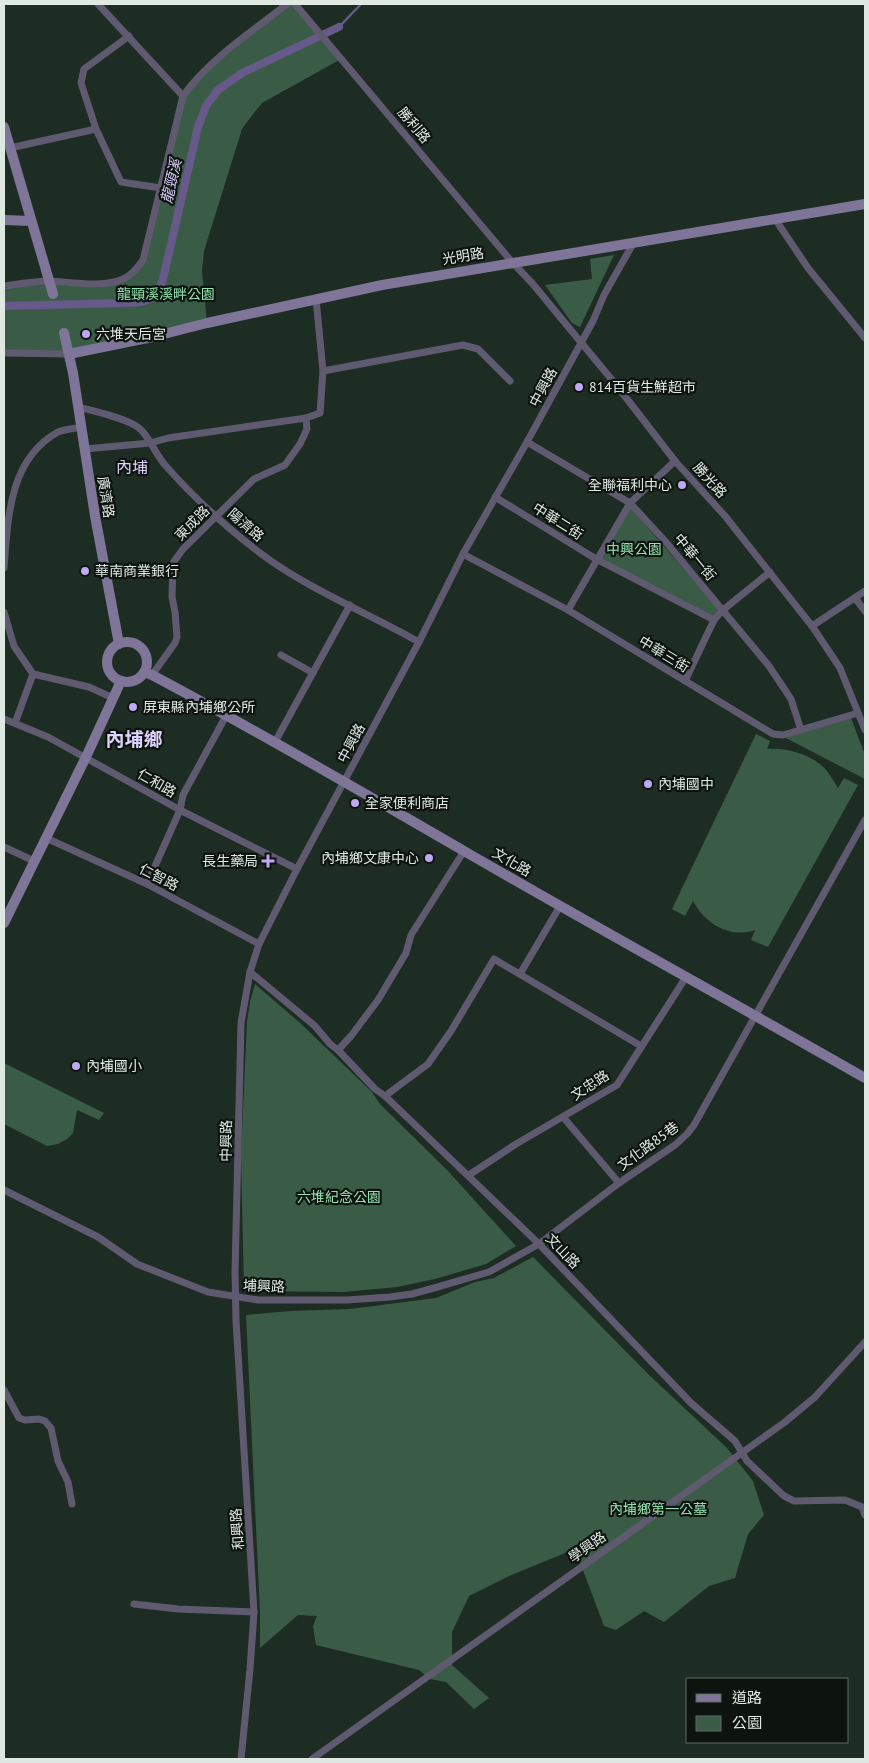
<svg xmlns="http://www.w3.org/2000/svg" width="869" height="1763" viewBox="0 0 869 1763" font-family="'PT Sans','Noto Sans TC',sans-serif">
<rect width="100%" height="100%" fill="#1e2d23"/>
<!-- green -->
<g fill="#3a5c46">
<polygon points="287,4 295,4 341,59 262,103 253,114 242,129 204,251 202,271 207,323 71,356 4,353 4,286 48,281 81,284 122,280 143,260 183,96 189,87"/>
<polygon points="614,255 580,327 572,323 545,285 592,279 590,259"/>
<polygon points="630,507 720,611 713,618 600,558"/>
<polygon points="851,718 865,755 865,779 782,736"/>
<path d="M 756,734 L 770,741 L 767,749 C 787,747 814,755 827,771 C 831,776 834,782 838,788 L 844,778 L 858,785 L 768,947 L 751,940 L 755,930 C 729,939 705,923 693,901 L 685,916 L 672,909 Z"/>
<polygon points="255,984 299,1022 371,1091 380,1104 448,1171 516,1246 486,1264 435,1279 397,1287 343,1292 244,1291 241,1154 247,1022 250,1002"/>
<polygon points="4,1063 104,1113 99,1120 77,1110 73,1133 67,1139 58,1144 47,1146 4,1124"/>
<polygon points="533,1257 649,1375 727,1448 753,1481 764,1515 748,1534 735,1578 709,1586 664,1622 644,1611 616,1630 604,1626 575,1549 509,1576 469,1596 452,1632 452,1665 489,1698 474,1709 446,1682 430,1679 419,1670 316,1645 313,1626 317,1616 298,1615 260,1648 260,1612 246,1315 290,1311 350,1309 436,1298 475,1282 494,1278"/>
</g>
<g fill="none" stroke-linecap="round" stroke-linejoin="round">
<!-- stream -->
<polyline stroke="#68598b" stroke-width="2.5" points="339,27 361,4"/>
<!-- canal -->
<path stroke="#68598b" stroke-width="8" d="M 4,306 L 123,303 C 146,302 155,303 163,279 L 198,127 L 206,106 L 218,90 L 242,73 L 339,27"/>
<!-- street -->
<g stroke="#605a70" stroke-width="7">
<polyline points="98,4 183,96"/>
<polyline points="295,4 512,262 532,283 617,386 675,461 725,516 812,626 840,668 865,730"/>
<polyline points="129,36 84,69 81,83 96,129 121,182 161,188"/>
<polyline points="10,148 96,129"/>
<polyline points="775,219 808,268 865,338"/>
<path d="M 4,286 C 19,284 35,281 50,281 C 70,282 105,288 123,279 C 132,275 137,268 143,260 L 183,96 C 207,61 254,30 287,4"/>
<polyline points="4,353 69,354"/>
<polyline points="323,371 463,345 478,349 510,381"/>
<path d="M 78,407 C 94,411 126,418 139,428 C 150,437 155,454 165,465 C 193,497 226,527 260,553 C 306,588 368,613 419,642"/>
<polyline points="527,442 630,503 665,541 769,666 791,699 801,730"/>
<polyline points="85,449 150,443 168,438 306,418 320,413 323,371 316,299"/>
<polyline points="495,497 596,559 714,620"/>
<polyline points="463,554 568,610 773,734 783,735 858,713"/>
<path d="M 4,568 C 8,518 9,459 58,432 C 65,429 74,429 81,427"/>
<polyline points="855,598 865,611"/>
<polyline points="568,610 630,503 675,461"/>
<polyline points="4,612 14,646 33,674 89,687 113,698"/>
<polyline points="812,626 865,591"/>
<polyline points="281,655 313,673"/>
<polyline points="152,675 175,643 177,637 175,612 172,597 173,563 183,549 254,479 285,465 300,444 307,429 306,418"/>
<polyline points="685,681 714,620 723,610 770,572"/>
<polyline points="4,719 48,737 180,810 297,869"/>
<polyline points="15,723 33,674"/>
<polyline points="275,742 350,605"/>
<polyline points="46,838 147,884 259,944"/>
<polyline points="4,847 34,861"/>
<polyline points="147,884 180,810 183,795 227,714"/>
<polyline points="250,972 315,1026 330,1044 338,1050 375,1089 385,1096 539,1244 691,1403 735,1441 747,1461 784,1496 794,1501 845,1500 862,1507 865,1515"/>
<polyline points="520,974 560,906"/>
<polyline points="338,1050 351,1036 378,1000 406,953 411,935 464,851"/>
<polyline points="385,1096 428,1064 451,1031 494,959 641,1046"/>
<polyline points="563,1117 619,1183"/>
<polyline points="469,1175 516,1144 617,1085 686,977"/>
<polyline points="4,1190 98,1237 137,1264 208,1292 258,1300 347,1300 390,1297 412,1294 434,1288 489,1272 539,1244 619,1183 675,1145 687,1134 694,1125 865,820"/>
<polyline points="4,1390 19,1418 25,1420 39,1419 45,1421 51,1428 58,1461 68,1482 72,1504"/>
<polyline points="134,1604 178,1609 254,1612"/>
<polyline points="241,1759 250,1669 254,1612 236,1321 235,1272 241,1023 250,972 259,944 297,869 419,642 463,554 527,442 593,321 604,295 634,242"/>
<polyline points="312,1759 785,1422 815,1397 865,1342"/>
</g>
<!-- secondary -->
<g stroke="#7e7598" stroke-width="10">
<polyline points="4,127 53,294"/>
<polyline points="4,220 31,221"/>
<polyline points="64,333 73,373 95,516 119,644"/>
<polyline points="69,354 152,337 207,323 382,285 865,204"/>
<circle cx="127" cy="662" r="20"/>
<path d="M 144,672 L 152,675 C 258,731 360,791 464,851 C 597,928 732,1002 865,1078"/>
<polyline points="4,923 86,757 121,681"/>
</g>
</g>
<!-- markers -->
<g fill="#bea9f4" stroke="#0d140f" stroke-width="2">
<circle cx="86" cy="334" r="5"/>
<circle cx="579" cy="387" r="5"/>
<circle cx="682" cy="485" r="5"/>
<circle cx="85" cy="571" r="5"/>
<circle cx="133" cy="707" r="5"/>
<circle cx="648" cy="784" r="5"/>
<circle cx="355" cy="803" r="5"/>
<circle cx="429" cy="858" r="5"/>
<path d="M265.5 853.5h5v5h5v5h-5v5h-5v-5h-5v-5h5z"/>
<circle cx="76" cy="1066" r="5"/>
</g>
<g text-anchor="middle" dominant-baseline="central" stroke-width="4.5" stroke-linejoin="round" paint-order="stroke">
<!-- street labels -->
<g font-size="14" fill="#dfe9e2" stroke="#0d140f">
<text transform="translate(414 125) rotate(50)">勝利路</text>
<text transform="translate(463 256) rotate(-9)">光明路</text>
<text transform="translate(543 387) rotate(-62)">中興路</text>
<text transform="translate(710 480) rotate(48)">勝光路</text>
<text transform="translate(106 497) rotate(81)">廣濟路</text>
<text transform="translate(558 521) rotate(32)">中華二街</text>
<text transform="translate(192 523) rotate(-45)">東成路</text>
<text transform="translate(246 525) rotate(41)">陽濟路</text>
<text transform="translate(695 557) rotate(50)">中華一街</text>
<text transform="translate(664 654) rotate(31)">中華三街</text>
<text transform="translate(351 743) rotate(-62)">中興路</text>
<text transform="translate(157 783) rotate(30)">仁和路</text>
<text transform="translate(512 862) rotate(30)">文化路</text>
<text transform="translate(159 877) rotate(27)">仁智路</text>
<text transform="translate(590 1085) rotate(-33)">文忠路</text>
<text transform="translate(226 1141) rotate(-89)">中興路</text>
<text transform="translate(648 1146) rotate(-36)">文化路85巷</text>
<text transform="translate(563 1251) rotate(46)">文山路</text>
<text transform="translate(264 1286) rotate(2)">埔興路</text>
<text transform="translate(237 1529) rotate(-94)">和興路</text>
<text transform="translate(587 1547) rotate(-35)">學興路</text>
</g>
<!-- park labels -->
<g font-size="14" fill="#91e2ae" stroke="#0d140f">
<text x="166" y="294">龍頸溪溪畔公園</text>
<text x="634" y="549">中興公園</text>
<text x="339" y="1197">六堆紀念公園</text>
<text x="658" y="1509">內埔鄉第一公墓</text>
</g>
<!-- poi labels -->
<g font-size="14" fill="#dfe9e2" stroke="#0d140f" text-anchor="start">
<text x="96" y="334">六堆天后宮</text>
<text x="589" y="387">814百貨生鮮超市</text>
<text x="672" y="485" text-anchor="end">全聯福利中心</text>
<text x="95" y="571">華南商業銀行</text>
<text x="143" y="707">屏東縣內埔鄉公所</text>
<text x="658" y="784">內埔國中</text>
<text x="365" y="803">全家便利商店</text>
<text x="419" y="858" text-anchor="end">內埔鄉文康中心</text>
<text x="258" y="861" text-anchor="end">長生藥局</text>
<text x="86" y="1066">內埔國小</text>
</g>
<!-- water labels -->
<g font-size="15" font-style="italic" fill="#dacefd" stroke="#0d140f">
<text transform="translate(171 181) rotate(-77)">龍頸溪</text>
</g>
<!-- quarter labels -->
<g font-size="16" fill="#ddd2fd" stroke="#0d140f">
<text x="132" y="467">內埔</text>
</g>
<!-- district labels -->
<g font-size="19" font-weight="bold" fill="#ddd2fd" stroke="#0d140f">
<text x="134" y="739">內埔鄉</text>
</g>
</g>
<!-- border -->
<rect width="869" height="1763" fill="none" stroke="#dfe9e2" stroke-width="10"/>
<!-- legend -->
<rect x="686" y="1678" width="162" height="65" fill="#0d140f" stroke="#616963"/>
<rect x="696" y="1694" width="25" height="8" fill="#7e7598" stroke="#616963"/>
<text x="732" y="1703" font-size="15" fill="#dfe9e2">道路</text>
<rect x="696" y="1716" width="25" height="15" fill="#3a5c46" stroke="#616963"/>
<text x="732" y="1728" font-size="15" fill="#dfe9e2">公園</text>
</svg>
